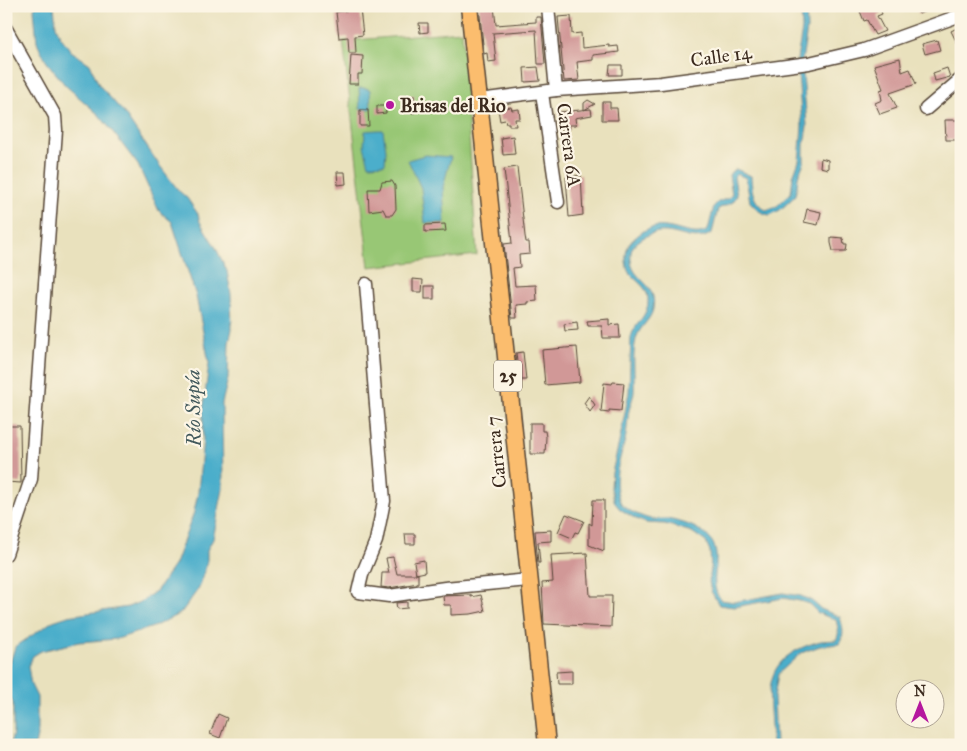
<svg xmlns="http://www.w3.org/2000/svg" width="967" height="751" viewBox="0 0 967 751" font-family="'IM FELL Great Primer',serif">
<rect width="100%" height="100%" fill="#fcf5e5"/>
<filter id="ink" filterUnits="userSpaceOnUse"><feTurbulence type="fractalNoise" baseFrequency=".02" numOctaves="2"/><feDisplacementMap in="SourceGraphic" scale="10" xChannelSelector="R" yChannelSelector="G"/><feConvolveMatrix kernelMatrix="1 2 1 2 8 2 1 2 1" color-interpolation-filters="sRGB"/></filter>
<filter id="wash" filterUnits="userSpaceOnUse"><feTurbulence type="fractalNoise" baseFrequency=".0096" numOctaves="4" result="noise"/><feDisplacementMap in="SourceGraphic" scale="20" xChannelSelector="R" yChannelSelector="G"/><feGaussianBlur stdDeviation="1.12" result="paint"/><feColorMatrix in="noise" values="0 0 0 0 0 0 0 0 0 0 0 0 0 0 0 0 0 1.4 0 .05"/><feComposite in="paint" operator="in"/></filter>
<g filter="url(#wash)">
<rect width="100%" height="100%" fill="#e9e1bd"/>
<!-- green -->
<polygon fill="#98c775" stroke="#6a784a" points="462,31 477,255 369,267 343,41"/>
<!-- water -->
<g fill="#4caecb" stroke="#446c74">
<polygon points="35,6 54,6 56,26 60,36 71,51 90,64 99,85 124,113 160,166 179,191 187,198 198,214 200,222 215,246 227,271 231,294 232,329 229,343 228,379 222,403 223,489 213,539 207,550 207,562 199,588 181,613 153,627 117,639 79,642 41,651 33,656 28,666 31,685 37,697 37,736 35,745 10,745 13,733 13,703 7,691 6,675 15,647 53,621 68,616 128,607 142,601 157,590 175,564 194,512 198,493 203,438 203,411 209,363 196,296 172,222 159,211 138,165 112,131 99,115 65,85 46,61 37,42 34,9"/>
<path d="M 801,6 L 806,6 L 807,29 L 802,61 L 807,126 L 804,145 L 804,162 L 798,177 L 796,195 L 780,210 L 770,215 L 765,214 L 759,211 L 750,202 L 746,178 L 737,174 L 734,177 L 737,195 L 733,202 L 718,209 L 712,233 C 688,249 670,218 640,240 C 632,246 630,250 631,260 C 632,281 658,282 653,309 C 651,320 639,327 636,339 C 632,356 635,374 634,392 C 633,400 628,409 628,418 C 627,425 627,433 625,440 C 620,460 612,478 619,499 C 622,509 638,515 647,518 C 653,520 659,519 666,519 C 680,521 701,527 710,539 C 725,556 706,583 721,600 L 734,602 L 783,593 L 801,596 L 812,601 L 821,609 L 840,617 C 843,628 845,634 839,644 L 820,646 L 801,653 L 778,674 L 774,697 L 776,745 L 772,745 C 771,695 756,661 817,642 C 822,640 829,641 836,640 C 840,633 838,628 836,620 L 818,613 L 809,604 L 800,601 L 783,598 L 734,607 L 719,605 L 711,591 L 709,581 L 711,569 L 710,551 L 706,542 L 692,532 L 665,524 L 646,523 L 636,519 L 620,509 L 615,503 L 611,488 L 612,473 L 620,438 L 629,392 L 631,337 C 635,323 649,315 648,300 C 648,288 639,283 631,275 C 627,271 627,267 626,261 C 625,247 630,241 641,233 C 664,215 690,242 708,230 L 714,206 L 718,202 L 729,198 L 732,194 L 729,175 L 732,171 L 736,169 L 751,176 C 752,190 752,202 766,210 L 777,206 L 791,193 L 793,176 L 799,161 L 802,126 L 797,60 L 802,29 Z"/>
<polygon points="359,88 366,88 370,90 371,109 360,109"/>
<polygon points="378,130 383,130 386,150 385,164 369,165 364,146 365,131"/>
<polygon points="425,155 451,157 443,187 445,223 425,223 421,188 408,160"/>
</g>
<g id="blocks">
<!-- building -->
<g fill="#d19897">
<polygon points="479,6 494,6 496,25 536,22 536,17 541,17 545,64 538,64 536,30 493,33 496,61 488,62 487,53 484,54"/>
<polygon points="858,6 879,6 882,14 877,16 885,31 875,35 867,20 864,21"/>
<polygon points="915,6 937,6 919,14"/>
<polygon points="360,9 363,35 355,36 356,53 349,53 348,37 339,38 336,12"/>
<polygon points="571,16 572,34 581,33 582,48 609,45 609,47 618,46 619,52 593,55 593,60 577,62 579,80 564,81 558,17"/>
<polygon points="419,23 428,23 428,32 420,33"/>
<polygon points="961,26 961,51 951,31"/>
<polygon points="937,40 940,50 925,54 922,44"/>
<polygon points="351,55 363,56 362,74 358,74 358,84 349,84"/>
<polygon points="900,58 902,72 910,69 916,84 890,93 897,108 880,114 875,103 882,100 880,90 883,89 874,65"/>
<polygon points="610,65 622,65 622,75 609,75"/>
<polygon points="538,67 540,81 525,82 524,68"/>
<polygon points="947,68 950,77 935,81 933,73"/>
<rect x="405" y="96" width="9" height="17"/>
<polygon points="588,100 595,104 584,110 584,103"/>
<polygon points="602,102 610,102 610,108 617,108 618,120 602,120"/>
<polygon points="377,106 386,106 386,113 377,114"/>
<polygon points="511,107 512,110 519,109 520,119 515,119 516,126 509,126 509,123 506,123 505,120 500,121 498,109"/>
<polygon points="591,109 592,115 575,118 576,125 569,125 570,129 561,130 559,112"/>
<polygon points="360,110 368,110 369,126 360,126"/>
<polygon points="945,120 961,120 961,140 946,140"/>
<polygon points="513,136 515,154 503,155 501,138"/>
<polygon points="821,158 828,160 828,169 820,167"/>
<polygon points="517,167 525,236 526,242 529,242 530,254 519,255 520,267 513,268 515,286 536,285 537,301 527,302 527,304 516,305 517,318 512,318 504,244 512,243 504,169"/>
<polygon points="337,172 345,172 346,184 338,185"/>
<polygon points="581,175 583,215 569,217 566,177"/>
<polygon points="392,181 395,186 396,209 392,215 386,215 383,209 369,211 368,189 380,189 382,182"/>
<polygon points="807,209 821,212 818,225 804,222"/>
<polygon points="445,224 446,231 425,232 425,225"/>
<polygon points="831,237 843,238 844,244 847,244 846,251 833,251 831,243"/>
<polygon points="413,279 423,280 422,292 413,292"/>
<rect x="425" y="286" width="9" height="13"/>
<polygon points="609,319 609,325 619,324 620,338 603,338 602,326 588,326 587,321"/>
<polygon points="577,322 578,330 565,331 564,324"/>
<polygon points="577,347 580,382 545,385 542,350"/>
<polygon points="523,352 526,380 519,380 516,353"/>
<polygon points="613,382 624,383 621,411 609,410 609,413 601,412 604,383 612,384"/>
<polygon points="589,396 595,405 590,412 584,403"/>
<polygon points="530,423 542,423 542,431 545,431 546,437 545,454 530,454"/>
<polygon points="6,426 20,426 21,483 6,482"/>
<polygon points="593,500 604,500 604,551 589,545 589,523 592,525"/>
<polygon points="566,514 584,521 578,533 575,532 572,538 558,532"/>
<polygon points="551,530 551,541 538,542 540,563 538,563 535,531"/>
<polygon points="405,534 415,534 415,544 406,544"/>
<polygon points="587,553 590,596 612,596 611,627 544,624 542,583 553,582 551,555"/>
<polygon points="393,557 397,574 418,574 418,583 389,588 381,587 382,573 389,573 386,558"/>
<polygon points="424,560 425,572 416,574 414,562"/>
<polygon points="471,595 471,597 481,595 485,611 471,614 451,615 451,605 444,605 443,596"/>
<polygon points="407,602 407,608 397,609 396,603"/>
<polygon points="572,671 572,684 557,684 556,672"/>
<polygon points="218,714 227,718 220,738 210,734"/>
</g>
</g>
</g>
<g filter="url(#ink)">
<use href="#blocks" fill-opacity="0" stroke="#554536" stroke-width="1"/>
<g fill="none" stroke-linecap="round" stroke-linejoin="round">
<!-- minor casing -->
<g stroke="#554536" stroke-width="15">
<g id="minor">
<polyline points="548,6 556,90"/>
<polyline points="6,29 55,116 56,130 31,479 6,554"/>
<polyline points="542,93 558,202"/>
<polyline points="479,100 556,90 661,83 809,63 864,50 961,15"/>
<polyline points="926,109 961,79"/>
<polyline points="366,284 384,501 376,541 362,575 358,592 389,596 445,588 529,580"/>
</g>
</g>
<!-- major casing -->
<g stroke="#554536" stroke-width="19">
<polyline id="major" points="469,6 547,745"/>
</g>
<!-- minor -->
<use href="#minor" stroke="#fff" stroke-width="12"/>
<!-- major -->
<use href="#major" stroke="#fbbd6e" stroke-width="16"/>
</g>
</g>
<!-- markers -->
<circle fill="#b5179e" stroke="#fcf5e5" stroke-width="2" cx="390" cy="105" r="5"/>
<g text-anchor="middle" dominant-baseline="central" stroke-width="4.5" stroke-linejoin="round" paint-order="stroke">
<!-- shield labels -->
<rect fill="#fcf5e5" stroke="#75675a" stroke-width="1" x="494" y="360.5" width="28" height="31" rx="4"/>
<g font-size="18" font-weight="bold" fill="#3b2a1e">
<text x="508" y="376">25</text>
</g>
<!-- street labels -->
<g font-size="19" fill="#3b2a1e" stroke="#fcf5e5">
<text transform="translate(721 56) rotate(-8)">Calle 14</text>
<text transform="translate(569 145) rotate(82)">Carrera 6A</text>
<text transform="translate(496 452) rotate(-96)">Carrera 7</text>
</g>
<!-- poi labels -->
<g font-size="19" font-weight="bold" fill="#3b2a1e" stroke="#fcf5e5" text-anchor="start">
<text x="400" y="105">Brisas del Rio</text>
</g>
<!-- water labels -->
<g font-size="20" font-style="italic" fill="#41585b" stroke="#fcf5e5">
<text transform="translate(193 408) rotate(-91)">Río Supía</text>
</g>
</g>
<!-- margin -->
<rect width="967" height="751" fill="none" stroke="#fcf5e5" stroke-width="25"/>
<!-- north arrow -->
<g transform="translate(920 704)"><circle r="24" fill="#fcf5e5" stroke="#afa495"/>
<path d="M0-4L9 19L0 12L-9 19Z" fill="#b5179e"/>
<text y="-8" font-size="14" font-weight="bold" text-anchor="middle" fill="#3b2a1e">N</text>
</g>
</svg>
